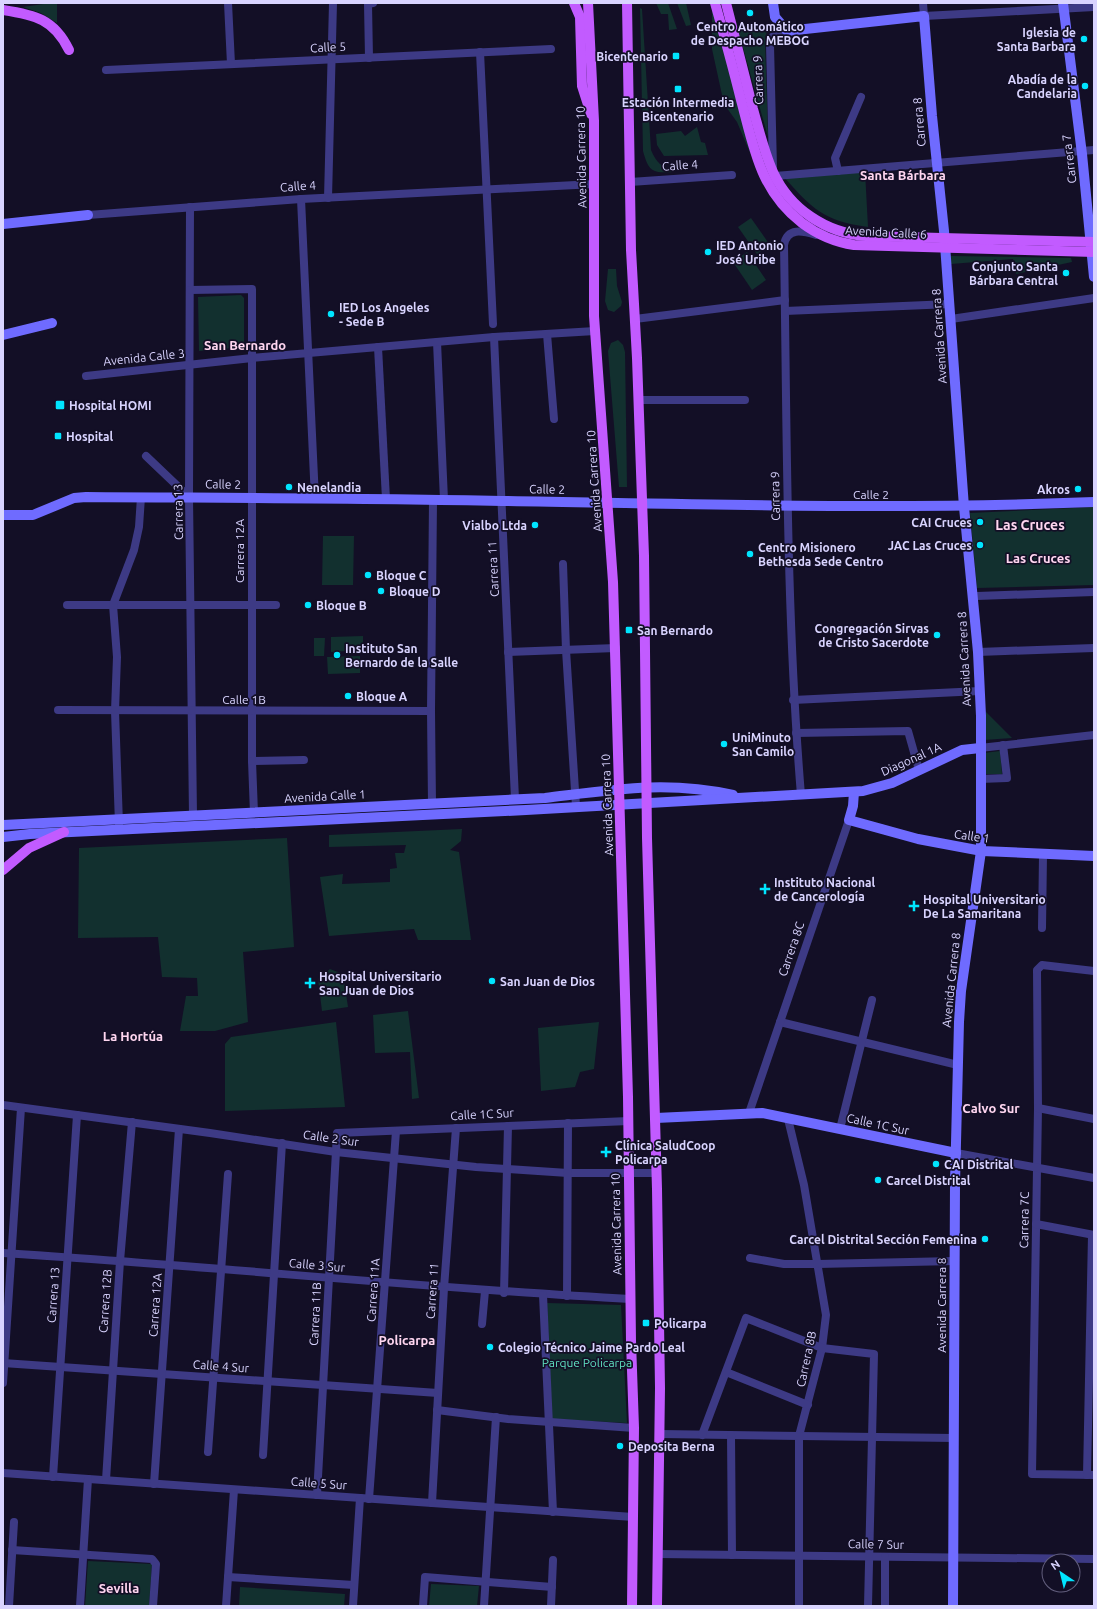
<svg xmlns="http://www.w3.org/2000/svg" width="1097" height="1609" viewBox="0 0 1097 1609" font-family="Ubuntu,sans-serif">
<rect width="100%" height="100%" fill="#130f26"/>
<!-- green -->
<g fill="#12302f">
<polygon points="50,3 57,3 57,23 41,13 23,7"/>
<polygon points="656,3 668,3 677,29 669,30 668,14 661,14"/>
<polygon points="677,3 686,3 691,25 686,26"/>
<polygon points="712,5 751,155 737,122 724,104 712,49"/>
<path d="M 640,8 L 642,9 L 651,150 C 656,162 662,168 675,172 C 653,173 649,173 643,151 Z"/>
<polygon points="768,27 765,39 768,137 738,30"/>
<polygon points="697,127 701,142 705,143 708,155 664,156 657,145 656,134 681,131 685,136"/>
<path d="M 865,171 L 868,227 C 824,221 812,209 784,177 Z"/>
<polygon points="751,218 770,245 757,254 738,227"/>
<polygon points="747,252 766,280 752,290 733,262"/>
<polygon points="951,256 1071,258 1072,262 1016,274 1013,259 951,264"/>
<polygon points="608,269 616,269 617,286 622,302 621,306 614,312 608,310 605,301"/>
<polygon points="241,295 244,298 244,347 199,351 198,297"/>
<polygon points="618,340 623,345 625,352 627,487 619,487 608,351 611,343"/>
<polygon points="1094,507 1094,585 977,588 970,513"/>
<polygon points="323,536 354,536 353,585 322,585"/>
<polygon points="363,636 363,650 331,652 331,637"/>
<polygon points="314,638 325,638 324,656 314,656"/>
<polygon points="360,656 360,673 328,674 327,657"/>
<polygon points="985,711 1012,738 984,740"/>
<polygon points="1000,751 1002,774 984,774 984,753"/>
<polygon points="462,829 461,841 450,850 459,852 471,940 418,940 414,929 329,936 320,877 343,874 342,884 390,882 390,869 397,868 395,853 404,853 406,845 329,847 329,835"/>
<polygon points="287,838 294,947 243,952 248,1022 215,1031 180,1031 186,996 198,996 197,978 162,977 158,937 78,938 79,848"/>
<polygon points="330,969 343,974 348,1007 322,1011 318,979"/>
<polygon points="408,1011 419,1098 412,1099 410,1052 375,1053 373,1015"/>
<polygon points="336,1022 345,1107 225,1111 225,1044 231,1037"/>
<polygon points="599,1022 594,1069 580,1072 575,1087 541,1091 538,1028"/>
<polygon points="547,1303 621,1305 627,1423 552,1419"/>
<polygon points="88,1561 152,1564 149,1606 85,1606"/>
<polygon points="431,1584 479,1586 477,1606 429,1606"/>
<polygon points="240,1587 345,1594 344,1606 239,1606"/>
</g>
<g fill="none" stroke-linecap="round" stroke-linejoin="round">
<!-- street -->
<g stroke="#3d3a85" stroke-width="8">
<polyline points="228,3 231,64"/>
<polyline points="923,3 924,16 1094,7"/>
<polyline points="480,52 493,324"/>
<polyline points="369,58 368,4 373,3"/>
<polyline points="106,70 551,49"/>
<polyline points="773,168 770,45 772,37 787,31"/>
<polyline points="838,171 835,158 861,97"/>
<polyline points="775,176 1094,150"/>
<polyline points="630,182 732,175"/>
<polyline points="328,198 333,3"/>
<polyline points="301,199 315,499"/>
<polyline points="190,207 189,497 193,816"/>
<polyline points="88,215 301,199 595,184"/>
<polyline points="190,290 252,289 252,761 254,813"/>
<polyline points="785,311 950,304"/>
<polyline points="635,319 785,300"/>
<polyline points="951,319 1094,298"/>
<polyline points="547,334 554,419"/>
<polyline points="494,337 515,799"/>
<polyline points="437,342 444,500"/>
<polyline points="378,347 386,499"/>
<polyline points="86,376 252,358 494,337 595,331"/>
<polyline points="639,400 745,400"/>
<polyline points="146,456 189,497"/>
<polyline points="563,564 566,650 576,806"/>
<polyline points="977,596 1094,592"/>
<polyline points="67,605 276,605"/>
<polyline points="508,652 616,648"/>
<polyline points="978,652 1094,648"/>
<polyline points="793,700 980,691"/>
<polyline points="58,710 431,711"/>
<polyline points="796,733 908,731 919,770"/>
<polyline points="980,748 1094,735"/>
<polyline points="252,761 304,760"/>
<polyline points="980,779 1007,778 1003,745"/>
<path d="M 801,795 C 786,612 787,429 784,245 C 787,227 803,231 816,235"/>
<polyline points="432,804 431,711 433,500"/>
<polyline points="119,824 115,711 117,657 113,605 134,550 139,527 141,497"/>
<polyline points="1042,928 1043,855"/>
<polyline points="1094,971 1042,965 1037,970 1038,1108 1032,1474 1094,1475"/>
<polyline points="780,1022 958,1065"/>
<polyline points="3,1105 210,1133 336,1152 476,1167 568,1173 657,1173"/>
<polyline points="1038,1108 1094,1119"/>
<polyline points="749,1113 849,820"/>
<polyline points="788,1119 804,1185 826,1315 822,1348 799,1436 799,1606"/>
<polyline points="840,1129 872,1000"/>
<polyline points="956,1153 1094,1178"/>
<polyline points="1036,1224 1094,1235"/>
<path d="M 3,1253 C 212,1266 420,1288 630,1299"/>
<polyline points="750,1258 784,1264 818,1264 955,1261"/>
<polyline points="504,1293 508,1126"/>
<polyline points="543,1295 553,1512"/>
<polyline points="567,1296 568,1123"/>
<polyline points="482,1324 485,1291"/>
<polyline points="3,1363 438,1393"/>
<polyline points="726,1372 808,1405"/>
<polyline points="3,1383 21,1108"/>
<polyline points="437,1410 508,1419 634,1428"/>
<polyline points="660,1434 954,1438"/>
<polyline points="702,1435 746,1318 822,1348 874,1354 868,1606"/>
<polyline points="731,1435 732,1555"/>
<polyline points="208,1452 228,1174"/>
<polyline points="263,1455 282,1143"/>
<polyline points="3,1473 633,1517"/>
<polyline points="1087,1475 1092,1235"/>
<polyline points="53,1477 77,1115"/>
<polyline points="106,1480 120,1261 132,1122"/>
<polyline points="154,1484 179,1129"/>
<polyline points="317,1495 337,1133 629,1121"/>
<polyline points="369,1499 396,1131"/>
<polyline points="432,1503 444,1288 456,1128"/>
<polyline points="12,1550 152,1559 156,1564 153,1606"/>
<polyline points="658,1554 1094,1559"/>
<polyline points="228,1577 354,1585"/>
<polyline points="9,1606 14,1522"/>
<polyline points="80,1606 88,1479"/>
<polyline points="226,1606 234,1490"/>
<polyline points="353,1606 360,1498"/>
<polyline points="423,1606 425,1577 552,1587"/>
<polyline points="484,1606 496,1417"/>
<polyline points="551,1606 553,1560"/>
<polyline points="885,1606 885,1557"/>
</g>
<!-- secondary -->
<g stroke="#6f6bff" stroke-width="10">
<polyline points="773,3 775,17 787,31 924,16 932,116 944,231 964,507 978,652 981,716 981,851 961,991 959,1022 955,1183 953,1606"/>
<polyline points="1063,3 1082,154 1094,277"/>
<polyline points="3,224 88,215"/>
<polyline points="3,335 52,323"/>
<path d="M 3,515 L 33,515 L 74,498 L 86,497 C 225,498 363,498 502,501 C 699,504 896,510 1094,502"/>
<polyline points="854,792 853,806 849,820 918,839 982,851 1094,856"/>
<path d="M 3,825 L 545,798 C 611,790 666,780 733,795"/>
<polyline points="3,837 30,834 526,810 863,791 892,783 962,750 980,748"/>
<polyline points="656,1118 762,1113 956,1153"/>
</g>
<!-- primary -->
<g stroke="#c25bff" stroke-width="10">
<polyline points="574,3 580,17 582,86 591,114"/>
<polyline points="588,3 594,121 594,316 613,582 628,1097 631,1341 634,1428 632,1606"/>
<polyline points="627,3 631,250 637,358 644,556 647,838 657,1189 660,1388 657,1606"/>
<path d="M 715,3 C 724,35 733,68 741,100 C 754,148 760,191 802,223 C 818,235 834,242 854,245 L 1094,252"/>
<path d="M 726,3 C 735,38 744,74 753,109 C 759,130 764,152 773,172 C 790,209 826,233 866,236 L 1094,242"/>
<path d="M 3,10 C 35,15 54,19 69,50"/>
<polyline points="3,870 29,848 64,832"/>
</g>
</g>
<!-- markers -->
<g fill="#00e5ff" stroke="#130f26" stroke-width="1.5">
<circle cx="750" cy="13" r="4"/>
<circle cx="1084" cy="39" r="4"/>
<rect x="672" y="52" width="8" height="8" rx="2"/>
<circle cx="1085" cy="86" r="4"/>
<rect x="674" y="85" width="8" height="8" rx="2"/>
<circle cx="708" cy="252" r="4"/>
<circle cx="1066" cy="273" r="4"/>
<circle cx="331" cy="314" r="4"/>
<rect x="55" y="400" width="10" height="10" rx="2"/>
<rect x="54" y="432" width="8" height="8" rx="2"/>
<circle cx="289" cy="487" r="4"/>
<circle cx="1078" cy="489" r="4"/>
<circle cx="980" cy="522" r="4"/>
<circle cx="535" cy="525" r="4"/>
<circle cx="980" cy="545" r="4"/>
<circle cx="750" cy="554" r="4"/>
<circle cx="368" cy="575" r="4"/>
<circle cx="381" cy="591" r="4"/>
<circle cx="308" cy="605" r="4"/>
<rect x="625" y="626" width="8" height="8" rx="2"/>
<circle cx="937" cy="635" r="4"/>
<circle cx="337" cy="655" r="4"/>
<circle cx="348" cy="696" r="4"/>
<circle cx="724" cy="744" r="4"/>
<path d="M763 883h4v4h4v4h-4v4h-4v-4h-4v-4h4z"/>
<path d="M912 900h4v4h4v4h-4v4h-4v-4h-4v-4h4z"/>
<circle cx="492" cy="981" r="4"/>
<path d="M308 977h4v4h4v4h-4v4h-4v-4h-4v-4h4z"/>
<path d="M604 1146h4v4h4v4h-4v4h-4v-4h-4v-4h4z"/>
<circle cx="936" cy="1164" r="4"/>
<circle cx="878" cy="1180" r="4"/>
<circle cx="985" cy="1239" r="4"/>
<rect x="642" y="1319" width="8" height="8" rx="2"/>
<circle cx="490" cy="1347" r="4"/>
<circle cx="620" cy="1446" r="4"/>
</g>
<g text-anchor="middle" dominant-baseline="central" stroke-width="3.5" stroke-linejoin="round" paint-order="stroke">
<!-- poi labels -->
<g font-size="12" font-weight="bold" fill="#d9d4ff" stroke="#130f26" text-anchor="start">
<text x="750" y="26" text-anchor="middle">Centro Automático<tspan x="750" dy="14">de Despacho MEBOG</tspan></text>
<text x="1076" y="32" text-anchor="end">Iglesia de<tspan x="1076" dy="14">Santa Barbara</tspan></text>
<text x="668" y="56" text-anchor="end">Bicentenario</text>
<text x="1077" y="79" text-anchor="end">Abadía de la<tspan x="1077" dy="14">Candelaria</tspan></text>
<text x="678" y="102" text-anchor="middle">Estación Intermedia<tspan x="678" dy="14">Bicentenario</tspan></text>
<text x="716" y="245">IED Antonio<tspan x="716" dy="14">José Uribe</tspan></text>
<text x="1058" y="266" text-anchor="end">Conjunto Santa<tspan x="1058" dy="14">Bárbara Central</tspan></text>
<text x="339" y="307">IED Los Angeles<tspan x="339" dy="14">- Sede B</tspan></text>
<text x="69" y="405">Hospital HOMI</text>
<text x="66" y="436">Hospital</text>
<text x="297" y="487">Nenelandia</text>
<text x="1070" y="489" text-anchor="end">Akros</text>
<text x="972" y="522" text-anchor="end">CAI Cruces</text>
<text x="527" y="525" text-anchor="end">Vialbo Ltda</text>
<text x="972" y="545" text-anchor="end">JAC Las Cruces</text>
<text x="758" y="547">Centro Misionero<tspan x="758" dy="14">Bethesda Sede Centro</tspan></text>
<text x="376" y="575">Bloque C</text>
<text x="389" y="591">Bloque D</text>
<text x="316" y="605">Bloque B</text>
<text x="929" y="628" text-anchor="end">Congregación Sirvas<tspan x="929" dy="14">de Cristo Sacerdote</tspan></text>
<text x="637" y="630">San Bernardo</text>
<text x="345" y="648">Instituto San<tspan x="345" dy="14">Bernardo de la Salle</tspan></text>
<text x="356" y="696">Bloque A</text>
<text x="732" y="737">UniMinuto<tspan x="732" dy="14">San Camilo</tspan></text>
<text x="774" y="882">Instituto Nacional<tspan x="774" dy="14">de Cancerología</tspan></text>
<text x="923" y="899">Hospital Universitario<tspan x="923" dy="14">De La Samaritana</tspan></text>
<text x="319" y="976">Hospital Universitario<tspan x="319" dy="14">San Juan de Dios</tspan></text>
<text x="500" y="981">San Juan de Dios</text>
<text x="615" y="1145">Clínica SaludCoop<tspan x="615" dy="14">Policarpa</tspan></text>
<text x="944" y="1164">CAI Distrital</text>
<text x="886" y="1180">Carcel Distrital</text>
<text x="977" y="1239" text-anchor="end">Carcel Distrital Sección Femenina</text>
<text x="654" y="1323">Policarpa</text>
<text x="498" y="1347">Colegio Técnico Jaime Pardo Leal</text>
<text x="628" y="1446">Deposita Berna</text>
</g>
<!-- street labels -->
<g font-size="12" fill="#d9d4ff" stroke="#130f26">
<text transform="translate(328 47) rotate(-3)">Calle 5</text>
<text transform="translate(758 80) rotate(-92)">Carrera 9</text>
<text transform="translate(919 122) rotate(-95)">Carrera 8</text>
<text transform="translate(581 157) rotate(-91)">Avenida Carrera 10</text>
<text transform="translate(1069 159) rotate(-97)">Carrera 7</text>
<text transform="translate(680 165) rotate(-4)">Calle 4</text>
<text transform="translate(298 186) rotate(-4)">Calle 4</text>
<text transform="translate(886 232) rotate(3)">Avenida Calle 6</text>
<text transform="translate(939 336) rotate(-94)">Avenida Carrera 8</text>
<text transform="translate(144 357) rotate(-6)">Avenida Calle 3</text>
<text transform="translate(594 481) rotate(-94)">Avenida Carrera 10</text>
<text transform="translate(223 484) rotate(1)">Calle 2</text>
<text transform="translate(547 489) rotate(1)">Calle 2</text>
<text x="871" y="494">Calle 2</text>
<text transform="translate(775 496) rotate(-91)">Carrera 9</text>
<text transform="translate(178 512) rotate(-91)">Carrera 13</text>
<text transform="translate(239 551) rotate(-90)">Carrera 12A</text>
<text transform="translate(493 569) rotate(-93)">Carrera 11</text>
<text transform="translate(964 659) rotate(-93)">Avenida Carrera 8</text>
<text x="244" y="699">Calle 1B</text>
<text transform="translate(911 759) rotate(-24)">Diagonal 1A</text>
<text transform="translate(325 796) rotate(-3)">Avenida Calle 1</text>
<text transform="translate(607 805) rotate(-92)">Avenida Carrera 10</text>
<text transform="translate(972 836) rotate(8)">Calle 1</text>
<text transform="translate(791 949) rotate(-71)">Carrera 8C</text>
<text transform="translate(951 980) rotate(-84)">Avenida Carrera 8</text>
<text transform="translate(482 1114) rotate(-3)">Calle 1C Sur</text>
<text transform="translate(878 1124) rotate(12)">Calle 1C Sur</text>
<text transform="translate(331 1138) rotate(8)">Calle 2 Sur</text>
<text transform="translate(1024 1220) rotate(-89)">Carrera 7C</text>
<text transform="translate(616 1224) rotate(-91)">Avenida Carrera 10</text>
<text transform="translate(317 1265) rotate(5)">Calle 3 Sur</text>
<text transform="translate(373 1290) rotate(-86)">Carrera 11A</text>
<text transform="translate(432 1291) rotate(-86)">Carrera 11</text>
<text transform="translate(53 1295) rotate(-86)">Carrera 13</text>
<text transform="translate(105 1301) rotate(-86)">Carrera 12B</text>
<text transform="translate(155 1305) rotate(-86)">Carrera 12A</text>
<text transform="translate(941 1305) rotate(-90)">Avenida Carrera 8</text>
<text transform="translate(315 1314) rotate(-87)">Carrera 11B</text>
<text transform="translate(806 1359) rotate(-78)">Carrera 8B</text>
<text transform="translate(221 1366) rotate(4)">Calle 4 Sur</text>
<text transform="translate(319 1483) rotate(4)">Calle 5 Sur</text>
<text transform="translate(876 1544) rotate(1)">Calle 7 Sur</text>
</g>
<!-- park labels -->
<g font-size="12" fill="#5fe0c0" stroke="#130f26">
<text x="587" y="1362">Parque Policarpa</text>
</g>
<!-- neighbourhood labels -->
<g font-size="13" font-weight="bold" fill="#ffd6f0" stroke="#130f26">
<text x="903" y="175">Santa Bárbara</text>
<text x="245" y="345">San Bernardo</text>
<text x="1038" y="558">Las Cruces</text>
<text x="133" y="1036">La Hortúa</text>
<text x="991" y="1108">Calvo Sur</text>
<text x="407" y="1340">Policarpa</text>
<text x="119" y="1588">Sevilla</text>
</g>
<!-- quarter labels -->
<g font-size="14" font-weight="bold" fill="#ffd6f0" stroke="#130f26">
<text x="1030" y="525">Las Cruces</text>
</g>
</g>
<!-- border -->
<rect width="1097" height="1609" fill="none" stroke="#d9d4ff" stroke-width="8"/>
<!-- north arrow -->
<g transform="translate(1061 1573) rotate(325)"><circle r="19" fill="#130f26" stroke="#625e7d"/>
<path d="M0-3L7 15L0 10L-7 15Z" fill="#00e5ff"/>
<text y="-6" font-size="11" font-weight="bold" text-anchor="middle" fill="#d9d4ff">N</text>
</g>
</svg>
